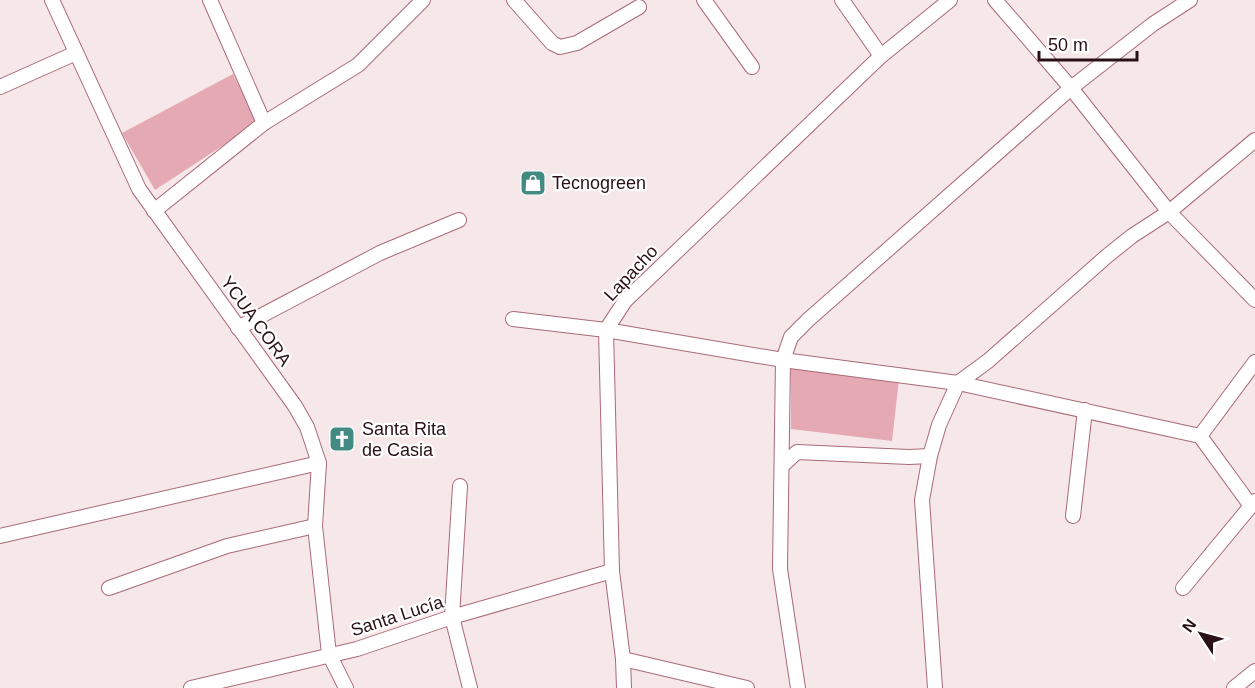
<svg xmlns="http://www.w3.org/2000/svg" width="1255" height="688" viewBox="0 0 1255 688" font-family="Arial,sans-serif">
<rect width="100%" height="100%" fill="#f6e7e9"/>
<!-- pitch -->
<g fill="#e5a9b4">
<polygon points="233,74 257,123 155,190 122,133"/>
<polygon points="791,368 899,379 892,441 791,429"/>
</g>
<g fill="none" stroke-linecap="round" stroke-linejoin="round">
<!-- minor casing -->
<g stroke="#aa6a77" stroke-width="16">
<g id="minor">
<polyline points="52,0 139,189 295,406 307,427 319,463 315,526 329,654 346,688"/>
<polyline points="210,0 264,123"/>
<polyline points="514,0 552,43 560,47 577,43 639,7"/>
<polyline points="704,0 752,67"/>
<polyline points="842,0 881,56"/>
<polyline points="995,0 1071,88 1169,212 1255,300"/>
<polyline points="0,87 76,53"/>
<polyline points="154,211 264,123 358,65 423,0"/>
<polyline points="513,319 606,330 783,360 958,383 1200,436 1251,506"/>
<polyline points="238,328 380,253 459,220"/>
<polyline points="1200,436 1255,362"/>
<polyline points="782,466 797,452 909,457 930,456"/>
<polyline points="460,486 452,617 470,688"/>
<polyline points="1073,516 1085,410"/>
<polyline points="0,536 319,463"/>
<polyline points="109,588 227,546 315,526"/>
<polyline points="1183,588 1255,501"/>
<polyline points="623,659 747,688"/>
<polyline points="191,688 357,649 452,617 612,571"/>
<polyline points="624,688 623,659 612,571 606,330 625,301 881,56 950,0"/>
<polyline points="798,688 780,569 783,360 791,337 808,320 1071,88 1153,24 1190,0"/>
<polyline points="935,688 922,500 930,456 939,425 958,383 988,361 1107,256 1132,236 1169,212 1255,140"/>
<polyline points="1234,688 1255,671"/>
</g>
</g>
<!-- minor -->
<use href="#minor" stroke="#fff" stroke-width="14"/>
</g>
<!-- icons -->
<defs>
<g id="shop-square" transform="scale(1.35)"><rect x="-9" y="-9" width="18" height="18" rx="4" fill="#438a83" stroke="#fff"/><path d="M-5-2.5h2.3a2.7 3.5 0 0 1 5.4 0H5L5.5 6h-11ZM-1.5-2.5h3a1.5 2.3 0 0 0-3 0Z" fill="#fff"/></g>
<g id="church-square" transform="scale(1.35)"><rect x="-9" y="-9" width="18" height="18" rx="4" fill="#438a83" stroke="#fff"/><path d="M-1.2-6h2.4v3.5h3.3v2.4h-3.3V6h-2.4V-.1h-3.3v-2.4h3.3Z" fill="#fff"/></g>
</defs>
<g fill-rule="evenodd">
<use href="#shop-square" x="533" y="183"/>
<use href="#church-square" x="342" y="439"/>
</g>
<g text-anchor="middle" dominant-baseline="central" stroke-width="4.5" stroke-linejoin="round" paint-order="stroke">
<!-- poi labels -->
<g font-size="18" fill="#2a1117" stroke="#fff" text-anchor="start">
<text x="552" y="183">Tecnogreen</text>
<text x="362" y="429">Santa Rita<tspan x="362" dy="21">de Casia</tspan></text>
</g>
<!-- street labels -->
<g font-size="18" fill="#2a1117" stroke="#fff">
<text transform="translate(631 273) rotate(-47)">Lapacho</text>
<text transform="translate(256 321) rotate(54)">YCUA CORA</text>
<text transform="translate(397 616) rotate(-18)">Santa Lucía</text>
</g>
</g>
<!-- north arrow -->
<g transform="translate(1201 634) rotate(306)" stroke="#ffffff" stroke-width="4.5" paint-order="stroke">
<path d="M0-4.5L10 22L0 15L-10 22Z" fill="#2a1117"/>
<text y="-9" font-size="16" font-weight="bold" text-anchor="middle" fill="#2a1117">N</text>
</g>
<!-- scale -->
<path d="M1039 51v9h98v-9" fill="none" stroke="#2a1117" stroke-width="3"/>
<text x="1048" y="51" font-size="18" fill="#2a1117" stroke="#ffffff" stroke-width="4.5" paint-order="stroke">50 m</text>
</svg>
